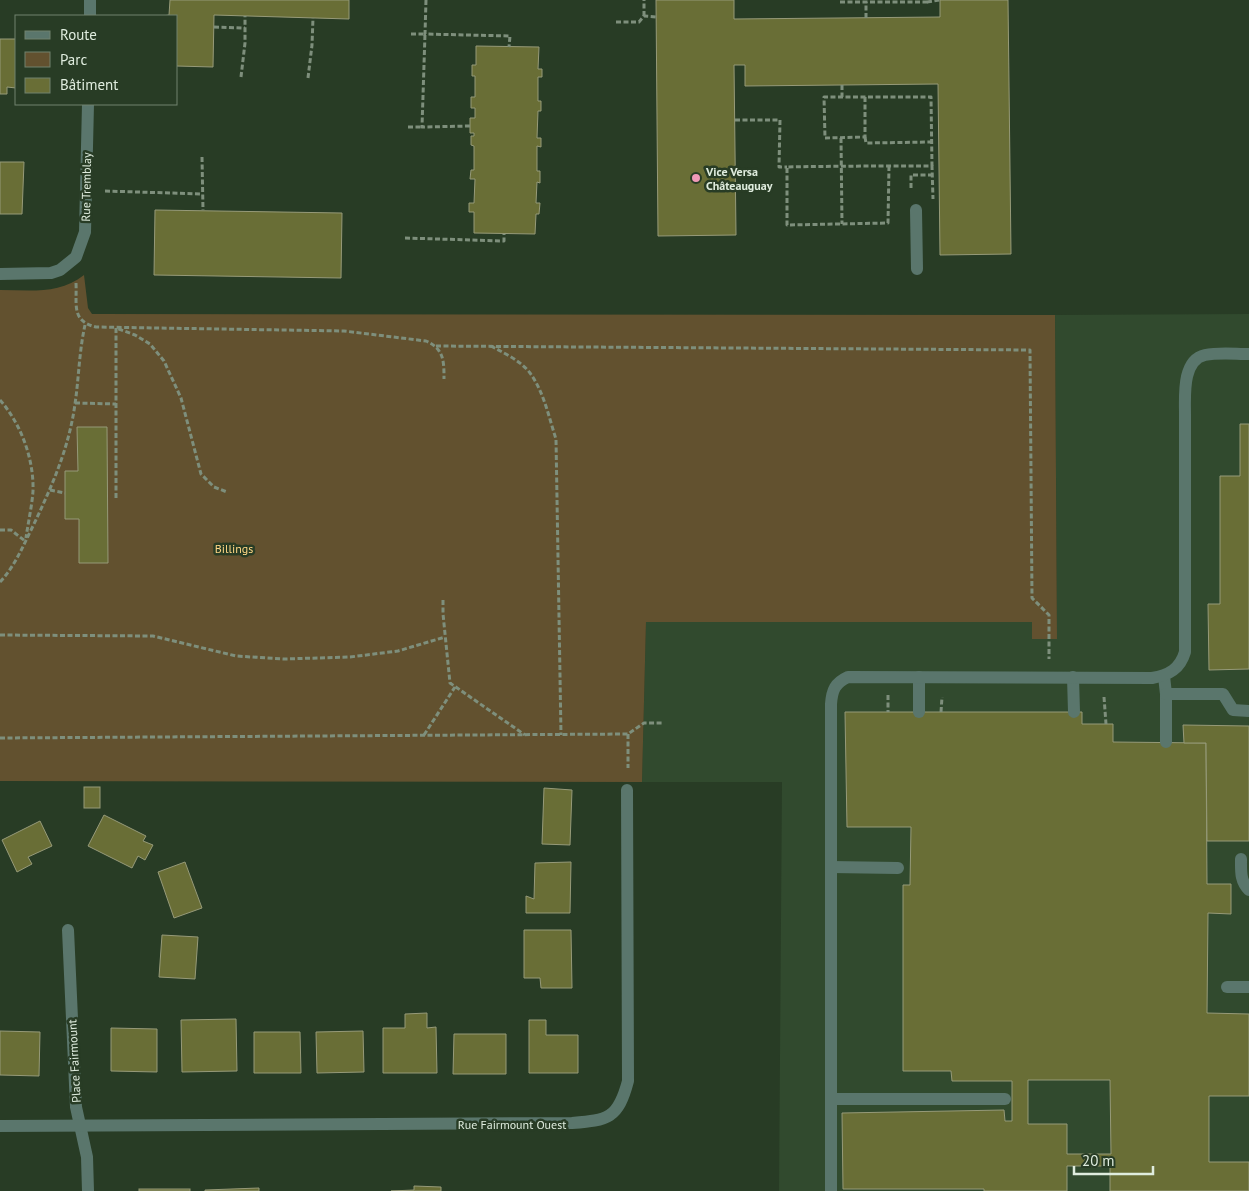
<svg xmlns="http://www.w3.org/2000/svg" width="1249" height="1191" viewBox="0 0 1249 1191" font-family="'PT Sans',sans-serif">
<rect width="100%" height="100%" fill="#283c25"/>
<!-- built -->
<polygon fill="#314a2e" points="1249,314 1249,1191 779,1191 782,782 642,782 646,622 1032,622 1032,639 1057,639 1055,315"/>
<!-- green -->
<path fill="#62512f" d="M 84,275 L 88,308 L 92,314 L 1055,315 L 1057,639 L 1032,639 L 1032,622 L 646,622 L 642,782 L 0,781 L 0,290 C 29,290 59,295 84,275 Z"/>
<!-- building -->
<g fill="#696e36" stroke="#969a79" fill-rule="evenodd">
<polygon points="170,0 349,0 349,19 214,15 213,67 176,66 176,16 163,16 169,15"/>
<polygon points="656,0 734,0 734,19 940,17 940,0 1008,0 1011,254 940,255 938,84 745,86 745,65 734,65 736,235 658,236"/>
<polygon points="0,39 16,39 16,88 7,87 7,94 0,94"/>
<polygon points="476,46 539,47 538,69 542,69 542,77 538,77 538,101 541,101 541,111 538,111 537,138 541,138 541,147 537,146 537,171 540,171 540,183 537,182 536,203 540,203 539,214 536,214 535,234 474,233 474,212 469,212 469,203 474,203 475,179 470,179 471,170 474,170 474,146 471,145 471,136 474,136 474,133 470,133 470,118 475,118 475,108 471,108 471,97 475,97 475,76 472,76 472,65 476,65"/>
<polygon points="0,162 24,162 22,214 0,214"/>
<polygon points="155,210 342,213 341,278 154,275"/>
<polygon points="1240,424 1249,424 1249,669 1209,670 1208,604 1220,604 1220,476 1240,476"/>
<polygon points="77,427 107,427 108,563 79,563 79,519 65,519 65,471 78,471"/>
<path d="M 845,712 L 1082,712 L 1082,724 L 1113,724 L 1113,742 L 1206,743 L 1207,884 L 1231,884 L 1231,914 L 1208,913 L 1207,1013 L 1249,1014 L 1249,1096 L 1209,1096 L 1209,1162 L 1249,1162 L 1249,1191 L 1110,1191 L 1110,1166 L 1067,1166 L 1067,1191 L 984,1191 L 984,1189 L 843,1189 L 842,1113 L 1004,1110 L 1005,1121 L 1012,1121 L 1012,1081 L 952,1081 L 951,1071 L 903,1071 L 903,885 L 910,885 L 911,827 L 847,827 ZM 1028,1080 L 1110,1080 L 1111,1154 L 1067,1154 L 1067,1124 L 1028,1124 Z"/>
<polygon points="1183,725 1249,726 1249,841 1207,841 1206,743 1184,743"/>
<rect x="84" y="787" width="16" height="21"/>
<polygon points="544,788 572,790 570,845 542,844"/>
<polygon points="104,815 146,836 143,841 153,845 145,860 138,856 132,868 88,846"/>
<polygon points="40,821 52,846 28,857 32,864 17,872 2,840"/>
<polygon points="185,862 202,908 174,918 158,872"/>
<polygon points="571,862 570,913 526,913 526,896 534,899 535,863"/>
<polygon points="524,930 571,930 572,988 541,988 540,978 524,978"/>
<polygon points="162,935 198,937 195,979 159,977"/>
<polygon points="427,1013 427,1028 436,1027 437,1073 383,1073 383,1028 405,1028 405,1014"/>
<polygon points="236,1019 237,1071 182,1072 181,1020"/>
<polygon points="529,1020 546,1020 546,1035 578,1035 578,1073 529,1073"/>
<polygon points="111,1028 157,1029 157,1072 111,1071"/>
<polygon points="0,1031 40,1032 39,1076 0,1075"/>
<polygon points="363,1031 364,1072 317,1073 316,1032"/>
<polygon points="254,1032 300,1032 301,1073 254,1073"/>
<polygon points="454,1034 506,1034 506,1074 453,1074"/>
<polygon points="414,1186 441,1187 441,1191 391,1191 414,1190"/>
<polygon points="259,1188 259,1191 205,1191 205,1190"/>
<rect x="139" y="1189" width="51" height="2"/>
</g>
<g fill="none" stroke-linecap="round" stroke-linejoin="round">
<!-- path -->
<g stroke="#7e8f7c" stroke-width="3" stroke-dasharray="5 2.5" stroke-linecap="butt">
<polyline points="426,0 425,34 510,36 509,47"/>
<polyline points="840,2 927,2 927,0"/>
<polyline points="927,2 940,0"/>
<polyline points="644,16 644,0"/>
<polyline points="866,18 866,2"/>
<polyline points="616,22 639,22 644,16 656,17"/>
<polyline points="214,27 245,28"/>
<polyline points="411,34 425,34 422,127 470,126"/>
<polyline points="241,77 245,43 245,16"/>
<polyline points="308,78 312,45 313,18"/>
<polyline points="842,85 842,97"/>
<polyline points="865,97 865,137 825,138 824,97 931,97 932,166"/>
<polyline points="735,120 780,120 779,167 787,167"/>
<polyline points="408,127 422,127"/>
<polyline points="865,137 866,143 932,142"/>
<polyline points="841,138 842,224"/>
<polyline points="202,157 203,210"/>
<path d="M 889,166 L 888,223 L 787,225 L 787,167 C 835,166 884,166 932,166 L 933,199"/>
<polyline points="911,188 911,175 932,175"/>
<polyline points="105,191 202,194"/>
<polyline points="405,238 504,241 504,234"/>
<path d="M 76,283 C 77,305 71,321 96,327 L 344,331 L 426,341 C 444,349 444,361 444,379"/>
<polyline points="436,346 1030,350 1032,598 1049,615 1049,659"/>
<path d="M 491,346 C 504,353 521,361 530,373 C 544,392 549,418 556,439 L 561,735"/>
<path d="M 0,400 C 21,424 34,459 33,491 C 32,506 28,523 26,538"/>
<polyline points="75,403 116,404"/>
<polyline points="50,490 65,493"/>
<polyline points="116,498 116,328 135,335 150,344 164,361 181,398 201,474 214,487 227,492"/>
<polyline points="0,530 11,530 25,541"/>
<path d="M 0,582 C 15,566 23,546 33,526 C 52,486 69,448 75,404 C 79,377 79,352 85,325"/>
<polyline points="443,600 443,614 450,683 525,735"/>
<polyline points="0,635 153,636 236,656 284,659 350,657 398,651 445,637"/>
<polyline points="888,695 888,712"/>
<polyline points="1104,697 1106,724"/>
<polyline points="941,712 942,697"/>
<polyline points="628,734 628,768"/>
<polyline points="424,735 455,687"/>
<polyline points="0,738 628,734 644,723 662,723"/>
</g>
<!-- service -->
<g stroke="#5a766c" stroke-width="12">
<polyline points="916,210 917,269"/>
<polyline points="1164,676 1166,694 1166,742"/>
<polyline points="1073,677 1074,712"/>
<polyline points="1166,694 1223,694 1233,710 1249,711"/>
<polyline points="919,712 919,677"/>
<path d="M 1241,859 C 1241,871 1240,881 1249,890"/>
<polyline points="831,867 898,868"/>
<polyline points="1227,987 1249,987"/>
<polyline points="832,1099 1005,1099"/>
<path d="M 831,1191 L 831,704 C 832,690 835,683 848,677 L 1152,678 C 1169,675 1180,669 1185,652 L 1185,414 C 1185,396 1182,360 1205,355 C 1219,352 1235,354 1249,354"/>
</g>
<!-- minor -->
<g stroke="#5a766c" stroke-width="12">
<polyline points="90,16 90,0"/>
<polyline points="0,274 51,273 60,270 76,257 85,232 88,104"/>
<polyline points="68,930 76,1107 87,1157 88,1191"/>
<path d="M 0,1126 L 572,1123 C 608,1120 618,1119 628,1081 L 627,790"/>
</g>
</g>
<!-- markers -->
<circle fill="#f09ab7" stroke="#283c25" stroke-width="2" cx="696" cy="178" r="5"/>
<g text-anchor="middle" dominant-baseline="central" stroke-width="5" stroke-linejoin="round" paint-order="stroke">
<!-- poi labels -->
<g font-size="12" font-weight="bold" fill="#dfecde" stroke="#283c25" text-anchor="start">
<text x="706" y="171">Vice Versa<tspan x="706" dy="14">Châteauguay</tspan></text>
</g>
<!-- street labels -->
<g font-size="12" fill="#dfecde" stroke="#283c25">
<text transform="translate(86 187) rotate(-89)">Rue Tremblay</text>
<text transform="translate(74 1061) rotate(-93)">Place Fairmount</text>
<text x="512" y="1124">Rue Fairmount Ouest</text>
</g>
<!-- park labels -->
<g font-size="12" fill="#fdd685" stroke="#283c25">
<text x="234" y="548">Billings</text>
</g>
</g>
<!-- legend -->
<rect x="15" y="15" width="162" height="90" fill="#283c25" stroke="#71826f"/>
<rect x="25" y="31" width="25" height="8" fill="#5a766c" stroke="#71826f"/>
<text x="60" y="40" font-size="15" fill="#dfecde">Route</text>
<rect x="25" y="52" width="25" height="15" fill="#62512f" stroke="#71826f"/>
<text x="60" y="65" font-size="15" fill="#dfecde">Parc</text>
<rect x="25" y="78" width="25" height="15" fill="#696e36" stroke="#71826f"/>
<text x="60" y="90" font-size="15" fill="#dfecde">Bâtiment</text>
<!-- scale -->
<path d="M1074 1166v8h79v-8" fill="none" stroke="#dfecde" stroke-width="2.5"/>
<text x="1082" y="1166" font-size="15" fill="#dfecde" stroke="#283c25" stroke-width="4" paint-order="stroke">20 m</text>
</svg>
